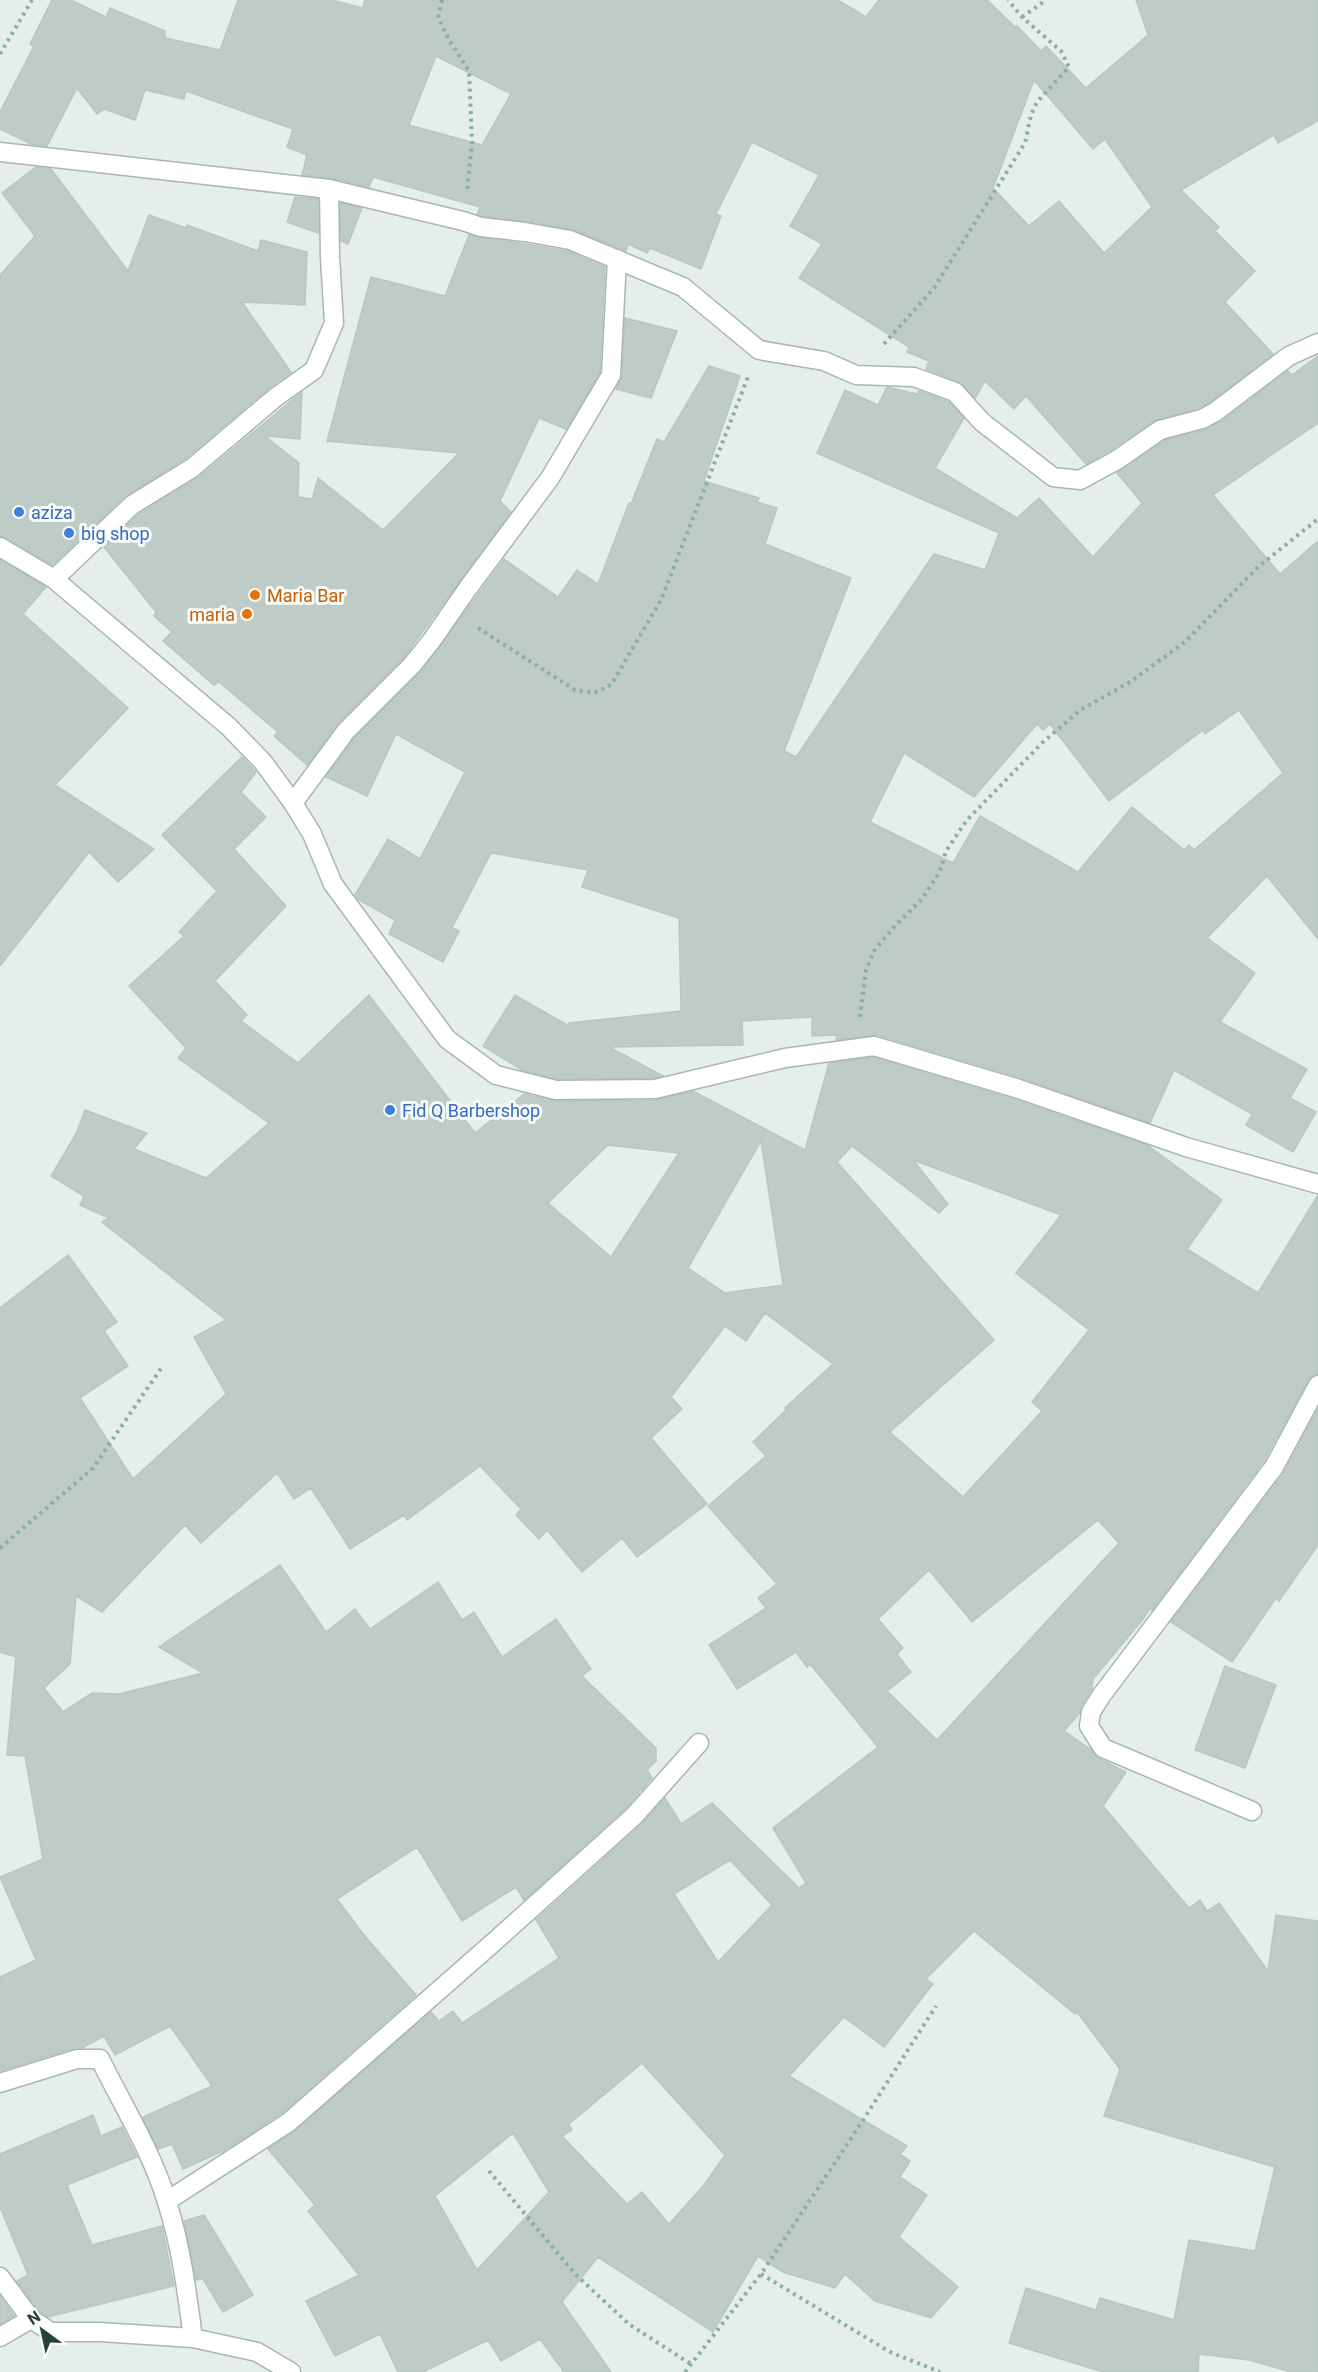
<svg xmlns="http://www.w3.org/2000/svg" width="1318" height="2372" viewBox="0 0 1318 2372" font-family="Roboto,sans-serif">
<rect width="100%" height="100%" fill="#e6eeea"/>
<!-- building -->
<g fill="#becbc6" stroke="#b8c7c1" stroke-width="1.5" fill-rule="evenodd">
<path d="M 52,0 L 71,0 L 106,17 L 110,8 L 165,31 L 165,38 L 220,50 L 238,0 L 332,0 L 363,8 L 365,0 L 838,0 L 866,17 L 879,0 L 987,0 L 1015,27 L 1017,26 L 1041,51 L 1046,46 L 1086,88 L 1148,35 L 1136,0 L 1318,0 L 1318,121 L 1278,143 L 1274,135 L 1181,190 L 1219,227 L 1215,231 L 1255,271 L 1225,302 L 1273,354 L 1209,403 L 1198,408 L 1154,421 L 1111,450 L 1086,464 L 1026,396 L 1014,409 L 985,381 L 975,398 L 959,382 L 926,369 L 929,361 L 907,352 L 909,347 L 799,278 L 822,244 L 790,226 L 819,175 L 752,142 L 716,214 L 721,216 L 701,269 L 650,248 L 647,253 L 628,244 L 626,251 L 572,229 L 483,216 L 477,214 L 480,207 L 373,177 L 369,187 L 331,178 L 302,175 L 307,155 L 287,147 L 293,129 L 186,91 L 184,99 L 145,90 L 135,120 L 104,109 L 97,114 L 77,88 L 47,146 L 31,144 L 0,129 L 0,112 L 34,46 L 30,44 ZM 436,56 L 511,94 L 482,145 L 409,125 ZM 1034,80 L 1093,149 L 1105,139 L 1152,207 L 1104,253 L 1059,201 L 1029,226 L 993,188 Z"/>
<polygon points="36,167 51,169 128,271 149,215 186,228 187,225 258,251 261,240 307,252 305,305 242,302 291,372 269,388 185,459 124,497 52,565 0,536 0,275 35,236 2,193"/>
<polygon points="295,197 318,199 318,233 287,222"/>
<polygon points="340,203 362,208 348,244 341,241"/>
<polygon points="469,235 567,251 605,267 600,372 566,429 539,418 500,501 511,512 404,657 338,723 307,765 274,736 278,732 219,682 214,685 163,641 172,632 154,616 156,612 104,547 139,514 199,477 302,392 300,439 265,436 299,463 298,497 312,499 318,478 383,530 459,453 327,441 371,277 445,296"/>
<polygon points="625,318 677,331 651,398 616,389 622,376"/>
<path d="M 1318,356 L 1318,423 L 1213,495 L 1280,574 L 1318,541 L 1318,939 L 1267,876 L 1207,938 L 1255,973 L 1220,1022 L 1307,1069 L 1290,1098 L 1316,1112 L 1293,1152 L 1246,1125 L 1252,1114 L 1174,1070 L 1150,1123 L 1019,1077 L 877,1035 L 836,1040 L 837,1035 L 812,1036 L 812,1017 L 742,1021 L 743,1045 L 609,1047 L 663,1076 L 654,1078 L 557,1079 L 522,1070 L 483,1046 L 515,995 L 569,1026 L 569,1023 L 681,1011 L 679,918 L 582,887 L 588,870 L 491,853 L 452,928 L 459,931 L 443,962 L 389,934 L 395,920 L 359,900 L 355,895 L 388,839 L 420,859 L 465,772 L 396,734 L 367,796 L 326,777 L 355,738 L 421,672 L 504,559 L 558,597 L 577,570 L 598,584 L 629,503 L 631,504 L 657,439 L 664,442 L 709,366 L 740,376 L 704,481 L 759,498 L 757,502 L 777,508 L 765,544 L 851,578 L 784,751 L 796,757 L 934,554 L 985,570 L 999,533 L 817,453 L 845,390 L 878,405 L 887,387 L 917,394 L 919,391 L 949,402 L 964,418 L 935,468 L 1017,518 L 1039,498 L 1093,557 L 1142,503 L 1117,473 L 1165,440 L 1205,430 L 1220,422 L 1288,371 L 1292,375 ZM 1239,710 L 1283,773 L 1194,850 L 1189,845 L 1184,850 L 1132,807 L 1078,872 L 980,816 L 953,863 L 870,822 L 904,753 L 974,797 L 1037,724 L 1043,730 L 1050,724 L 1109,801 L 1203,730 L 1205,734 Z"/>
<polygon points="0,560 46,587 23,614 128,708 55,785 154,849 118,882 89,852 0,966"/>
<path d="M 242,757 L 256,772 L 241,792 L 266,817 L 234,849 L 286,906 L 215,981 L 247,1015 L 241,1021 L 298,1063 L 369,995 L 475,1133 L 524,1094 L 556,1101 L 655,1100 L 693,1091 L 805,1150 L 829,1063 L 873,1057 L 1013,1099 L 1147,1145 L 1222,1200 L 1187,1249 L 1258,1293 L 1318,1195 L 1318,1374 L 1308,1380 L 1264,1461 L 1152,1610 L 1150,1608 L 1143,1619 L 1093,1679 L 1092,1689 L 1081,1706 L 1079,1714 L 1064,1731 L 1090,1749 L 1098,1758 L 1126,1772 L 1103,1806 L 1189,1908 L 1200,1900 L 1207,1911 L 1219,1903 L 1268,1971 L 1276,1915 L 1318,1921 L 1318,2372 L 1291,2372 L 1249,2360 L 1199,2354 L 1198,2372 L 1103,2372 L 1009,2343 L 1026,2288 L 1096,2310 L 1100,2298 L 1174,2320 L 1189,2240 L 1255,2251 L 1275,2167 L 1104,2116 L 1120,2069 L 1077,2012 L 1075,2014 L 974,1931 L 926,1979 L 933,1984 L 884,2047 L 844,2017 L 789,2076 L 907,2146 L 900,2154 L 910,2161 L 900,2177 L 927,2195 L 899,2237 L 958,2287 L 931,2318 L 875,2301 L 845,2274 L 835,2288 L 783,2272 L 758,2256 L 713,2332 L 598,2257 L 562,2302 L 611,2372 L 564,2372 L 540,2339 L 501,2361 L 488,2340 L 423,2372 L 398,2372 L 380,2334 L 335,2356 L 306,2301 L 359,2275 L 308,2211 L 315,2205 L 268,2149 L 296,2130 L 431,2012 L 439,2021 L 453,2011 L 462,2023 L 559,1958 L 536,1920 L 642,1824 L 665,1798 L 681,1824 L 712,1803 L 799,1888 L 806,1883 L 773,1828 L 878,1747 L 810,1664 L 807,1667 L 796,1652 L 737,1689 L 709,1645 L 766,1608 L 758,1598 L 777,1584 L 708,1506 L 766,1456 L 753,1442 L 786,1410 L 785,1408 L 833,1364 L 765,1313 L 746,1341 L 725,1326 L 671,1397 L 682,1409 L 651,1438 L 707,1504 L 637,1557 L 622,1538 L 582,1572 L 547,1530 L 539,1539 L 516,1515 L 521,1509 L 480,1466 L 407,1520 L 404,1515 L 350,1549 L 311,1488 L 294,1499 L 277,1473 L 201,1543 L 185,1525 L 102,1612 L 76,1596 L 70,1664 L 44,1688 L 63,1712 L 92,1693 L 119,1694 L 203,1673 L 159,1647 L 280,1565 L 326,1632 L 355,1609 L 370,1629 L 438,1582 L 462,1620 L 474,1612 L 502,1657 L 556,1619 L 591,1669 L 582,1676 L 656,1748 L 656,1761 L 647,1770 L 652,1778 L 626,1808 L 524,1900 L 516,1887 L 462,1921 L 417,1847 L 337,1899 L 364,1935 L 416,1995 L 282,2113 L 223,2151 L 183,2169 L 172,2144 L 158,2149 L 143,2117 L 212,2086 L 170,2026 L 115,2055 L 104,2036 L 82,2048 L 74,2048 L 0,2071 L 0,1977 L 36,1960 L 0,1877 L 43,1859 L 25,1756 L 7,1755 L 16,1657 L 0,1652 L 0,1308 L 68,1255 L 117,1322 L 104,1331 L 128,1366 L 80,1398 L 133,1479 L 226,1394 L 194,1337 L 226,1320 L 102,1222 L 109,1218 L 80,1205 L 84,1196 L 51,1176 L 76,1134 L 85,1110 L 147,1133 L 134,1149 L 206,1178 L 269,1123 L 178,1058 L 186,1048 L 129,986 L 184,936 L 179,932 L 217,891 L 162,835 ZM 761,1141 L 783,1285 L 725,1293 L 688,1268 ZM 608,1145 L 679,1153 L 611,1257 L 548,1203 ZM 852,1146 L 939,1213 L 948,1204 L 913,1160 L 1061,1215 L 1016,1273 L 1089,1330 L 1032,1402 L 1042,1411 L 963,1497 L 890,1432 L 994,1340 L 837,1162 ZM 1098,1520 L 1119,1543 L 937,1740 L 887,1691 L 911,1672 L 897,1654 L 903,1648 L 878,1619 L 929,1570 L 972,1622 ZM 730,1860 L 772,1905 L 718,1962 L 674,1894 ZM 642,2063 L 725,2155 L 704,2185 L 669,2224 L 642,2192 L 627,2204 L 562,2136 L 572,2130 L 569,2124 ZM 513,2133 L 549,2192 L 477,2270 L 435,2196 Z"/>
<polygon points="1318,1409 1318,1545 1279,1601 1276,1598 1232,1662 1171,1622 1283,1474"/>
<polygon points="1225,1666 1276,1685 1245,1768 1195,1750"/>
<polygon points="93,2115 101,2136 122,2127 137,2157 67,2185 92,2245 162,2226 174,2286 48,2317 39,2311 17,2281 28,2275 0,2207 0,2154"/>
<polygon points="204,2215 253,2295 223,2312 203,2279 196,2280 184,2221"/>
<polygon points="0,2296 14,2316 0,2324"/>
</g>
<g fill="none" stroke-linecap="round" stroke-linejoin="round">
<!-- minor casing -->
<g stroke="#a9b6b1" stroke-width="21">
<g id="minor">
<polyline points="0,152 329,189 463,221 481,227 525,232 570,240 683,287 759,350 824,361 856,375 914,377 955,392 982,422 1053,477 1080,480 1117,460 1160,430 1202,419 1215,412 1289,356 1318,343"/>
<polyline points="0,547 54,579 228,726 263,762 293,803 312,834 333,884 447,1039 496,1075 556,1090 655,1089 785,1058 874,1046 1016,1088 1186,1147 1318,1184"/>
<polyline points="54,579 132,505 192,468 276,397 314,370 334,323 330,257 329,189"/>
<polyline points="293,803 346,731 412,665 432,640 468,588 550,478 611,375 617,259"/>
<polyline points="1252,1811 1103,1748 1089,1726 1091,1712 1101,1696 1274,1467 1318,1385"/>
<path d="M 0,2083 L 77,2059 L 100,2059 C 123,2106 152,2152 167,2202 C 181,2246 187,2292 193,2338"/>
<polyline points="167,2201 289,2122 495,1941 634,1816 699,1743"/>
<polyline points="0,2277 31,2319 51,2332 100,2332 193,2338 257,2352 291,2372"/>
<polyline points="0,2337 31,2319"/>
</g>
</g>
<!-- path -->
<g stroke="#88afa3" stroke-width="4" stroke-dasharray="3 4.5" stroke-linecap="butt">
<polyline points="442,0 438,17 449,40 469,71 472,142 467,191"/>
<polyline points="1022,17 1046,0"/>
<polyline points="0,54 32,0"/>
<polyline points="884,344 934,288 1025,143 1031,115 1037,102 1069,67 1061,51 1022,17 1008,0"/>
<polyline points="478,628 575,690 594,693 611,685 661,600 748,377"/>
<polyline points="860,1017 866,970 874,951 893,928 922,899 940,871 946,851 967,820 1042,743 1079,711 1130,682 1185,642 1258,567 1318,519"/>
<polyline points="0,1548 93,1468 162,1367"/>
<polyline points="489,2171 575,2274 630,2325 691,2364"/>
<polyline points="761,2274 890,2352 940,2372"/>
<polyline points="685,2372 761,2274 858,2128 936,2006"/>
</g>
<!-- minor -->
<use href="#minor" stroke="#fff" stroke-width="18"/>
</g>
<!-- markers -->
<g fill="#3f7fe0" stroke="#f6faf8" stroke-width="2">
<circle cx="19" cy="512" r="6"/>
<circle cx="69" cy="533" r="6"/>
<circle cx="390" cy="1110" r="6"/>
</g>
<g fill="#e8710a" stroke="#f6faf8" stroke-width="2">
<circle cx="255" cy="595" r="6"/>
<circle cx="247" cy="614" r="6"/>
</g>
<g text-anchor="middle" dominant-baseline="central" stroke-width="6" stroke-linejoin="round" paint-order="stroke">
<!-- shop labels -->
<g font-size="18" fill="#366cbe" stroke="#f6faf8" text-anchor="start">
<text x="31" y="512">aziza</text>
<text x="81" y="533">big shop</text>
<text x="402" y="1110">Fid Q Barbershop</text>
</g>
<!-- food labels -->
<g font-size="18" fill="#c56008" stroke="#f6faf8" text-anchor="start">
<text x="267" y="595">Maria Bar</text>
<text x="235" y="614" text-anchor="end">maria</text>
</g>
</g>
<!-- north arrow -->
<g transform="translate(42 2330) rotate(327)" stroke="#f6faf8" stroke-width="4.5" paint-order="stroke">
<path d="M0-4.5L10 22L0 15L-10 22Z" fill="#263f38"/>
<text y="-9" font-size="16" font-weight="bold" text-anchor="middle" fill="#263f38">N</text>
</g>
</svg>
